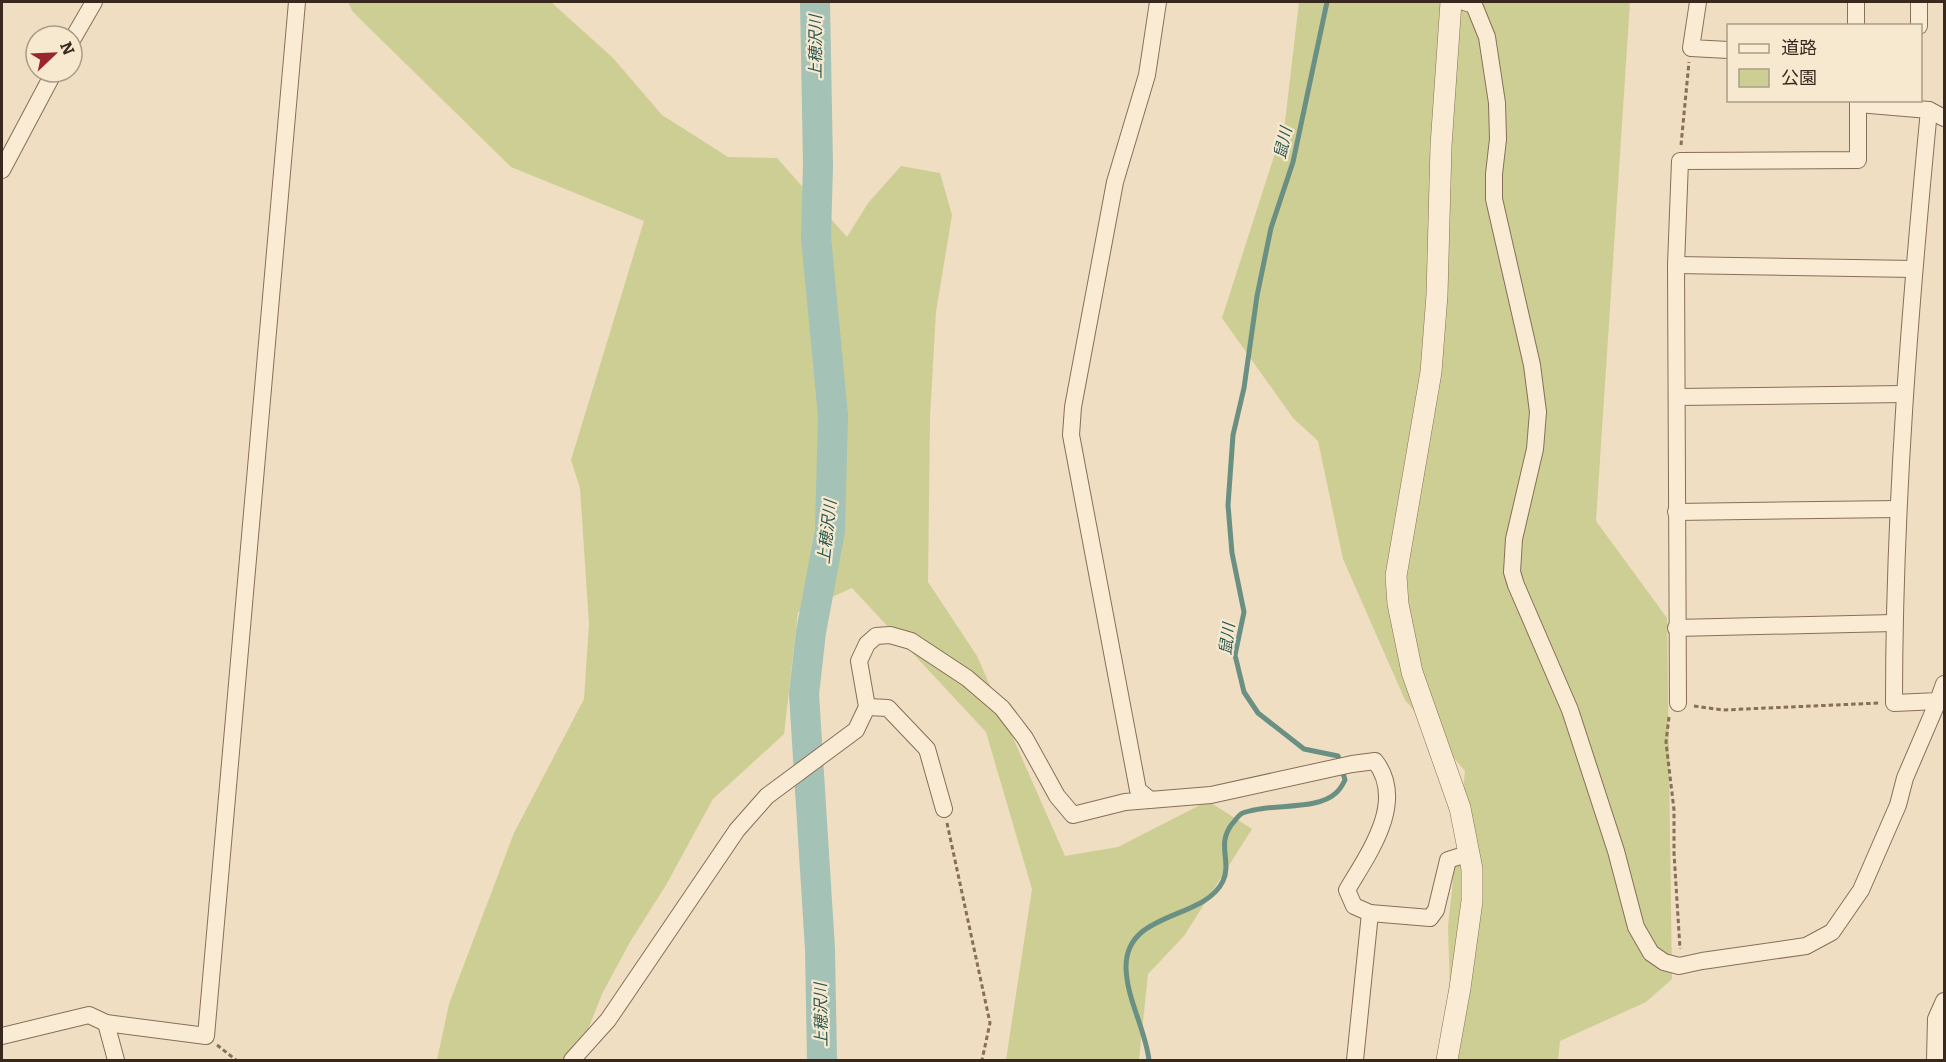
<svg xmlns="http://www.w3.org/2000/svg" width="1946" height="1062" viewBox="0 0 1946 1062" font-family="Bitter,'Noto Sans JP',serif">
<rect width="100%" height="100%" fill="#efdec1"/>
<!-- green -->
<g fill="#ccce94">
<polygon points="348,2 551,2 613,58 662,115 728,157 777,158 847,237 868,203 901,166 940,173 952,215 936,312 930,416 928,582 977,656 1065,856 1118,847 1208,801 1252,829 1184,936 1148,974 1139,1060 1006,1060 1032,889 986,732 852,588 798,612 784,734 713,799 666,885 630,942 602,994 576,1060 437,1060 449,1004 514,833 584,699 589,624 580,488 571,460 644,221 511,167 353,12"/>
<polygon points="1299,2 1630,2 1596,521 1667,618 1672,979 1646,1002 1560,1041 1558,1060 1452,1060 1448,926 1465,771 1405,700 1343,559 1318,441 1293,418 1222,318 1285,122"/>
</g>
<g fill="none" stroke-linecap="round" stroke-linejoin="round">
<!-- stream -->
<path stroke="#6a9084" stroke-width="5" d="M 1149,1060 C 1145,1028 1127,1000 1126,968 C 1125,910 1204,921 1223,881 C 1232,861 1216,845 1232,824 C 1235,821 1238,816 1241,814 C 1244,812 1250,811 1254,810 C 1279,804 1319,810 1337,792 C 1340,789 1343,784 1345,780 L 1338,756 L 1304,749 L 1258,713 L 1244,692 L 1235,655 L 1244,612 L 1232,553 L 1228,505 L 1233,435 L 1244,388 L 1257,296 L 1271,228 L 1293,162 L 1327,2"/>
<!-- river -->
<polyline stroke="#a4c2b6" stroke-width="30" points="815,2 818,165 816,237 833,416 830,531 811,632 804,694 820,949 822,1060"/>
<!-- minor casing -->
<g stroke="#896e58" stroke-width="18">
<g id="minor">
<polyline points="1464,2 1474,5 1487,37 1497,103 1498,139 1494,174 1494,199 1532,365 1538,412 1535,449 1514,539 1512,572 1516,585 1570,710 1616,851 1636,927 1651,953 1664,962 1679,966 1702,961 1806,946 1832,932 1861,890 1898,805 1905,778 1938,701"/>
<polyline points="1698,2 1691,48 1728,50"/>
<polyline points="1856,2 1856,26"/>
<polyline points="1919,26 1919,2"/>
<polyline points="72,40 94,2"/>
<polyline points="1858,104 1929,110 1944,118"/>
<path d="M 1929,110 C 1910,307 1894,504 1894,703 L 1938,701 L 1944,684"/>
<polyline points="2,170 54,72"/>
<polyline points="1676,265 1914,269"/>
<polyline points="1678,397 1904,394"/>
<polyline points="1676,512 1898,509"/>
<polyline points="1676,628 1894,623"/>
<polyline points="1678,703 1676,265 1680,161 1858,160 1858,100"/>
<polyline points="867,707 888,708 927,749 944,809"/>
<polyline points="1149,799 1138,790 1071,435 1073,407 1115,182 1147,75 1158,2"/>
<polyline points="106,1023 116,1060"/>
<polyline points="2,1036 89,1015 106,1023 206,1036 297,2"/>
<path d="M 572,1060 L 608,1020 L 737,830 L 767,796 L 856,730 L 867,707 L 859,661 L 867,644 L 876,636 L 890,635 L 911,641 L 967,678 L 1002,708 L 1025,738 L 1057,796 L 1073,815 L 1125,802 L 1211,795 L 1352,764 L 1375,761 C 1407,802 1368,854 1347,890 L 1354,906 L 1370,913"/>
<polyline points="1355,1060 1370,913 1430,918 1436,910 1448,860 1470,853"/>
<polyline points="1935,1060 1936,1019 1944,1001"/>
</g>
</g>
<!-- tertiary casing -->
<g stroke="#896e58" stroke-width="22">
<polyline id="tertiary" points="1447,1060 1460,988 1472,901 1472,869 1460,808 1412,672 1398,604 1396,576 1431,372 1437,295 1441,146 1451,2"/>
</g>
<!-- path -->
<g stroke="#896e58" stroke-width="3" stroke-dasharray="4.5 3" stroke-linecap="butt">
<polyline points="1681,145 1689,62"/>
<polyline points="1694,706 1723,710 1879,703"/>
<polyline points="1669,717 1666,742 1674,810 1674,853 1680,949"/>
<polyline points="947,823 990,1023 982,1060"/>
<polyline points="217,1045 236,1060"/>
</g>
<!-- minor -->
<use href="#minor" stroke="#faecd4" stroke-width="16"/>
<!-- tertiary -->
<use href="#tertiary" stroke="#faecd4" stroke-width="21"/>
</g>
<g text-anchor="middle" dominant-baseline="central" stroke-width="4.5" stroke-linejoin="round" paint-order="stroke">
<!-- water labels -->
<g font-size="16" font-style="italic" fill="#2b5952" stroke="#f7e9d0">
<text transform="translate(815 47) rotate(-90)">上穂沢川</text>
<text transform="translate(1283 143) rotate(-77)">鼠川</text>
<text transform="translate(827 532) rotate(-84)">上穂沢川</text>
<text transform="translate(1227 639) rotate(-83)">鼠川</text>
<text transform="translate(821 1015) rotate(-91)">上穂沢川</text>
</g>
</g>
<!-- border -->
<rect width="1946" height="1062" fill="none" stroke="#38281d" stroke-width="6"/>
<!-- legend -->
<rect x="1727" y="24" width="195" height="78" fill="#f7e9d0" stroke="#ab9c88" stroke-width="1.5"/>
<rect x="1739" y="44" width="30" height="9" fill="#faecd4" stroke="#ab9c88" stroke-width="1.5"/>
<text x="1781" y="54" font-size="18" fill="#38281d">道路</text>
<rect x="1739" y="69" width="30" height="18" fill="#ccce94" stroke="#ab9c88" stroke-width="1.5"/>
<text x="1781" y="84" font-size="18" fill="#38281d">公園</text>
<!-- north arrow -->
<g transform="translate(54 54) rotate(67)"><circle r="28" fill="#f7e9d0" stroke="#ab9c88" stroke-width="1.5"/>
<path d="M0-4.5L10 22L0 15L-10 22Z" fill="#9b252f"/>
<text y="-9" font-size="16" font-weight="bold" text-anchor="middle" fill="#38281d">N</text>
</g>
</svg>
